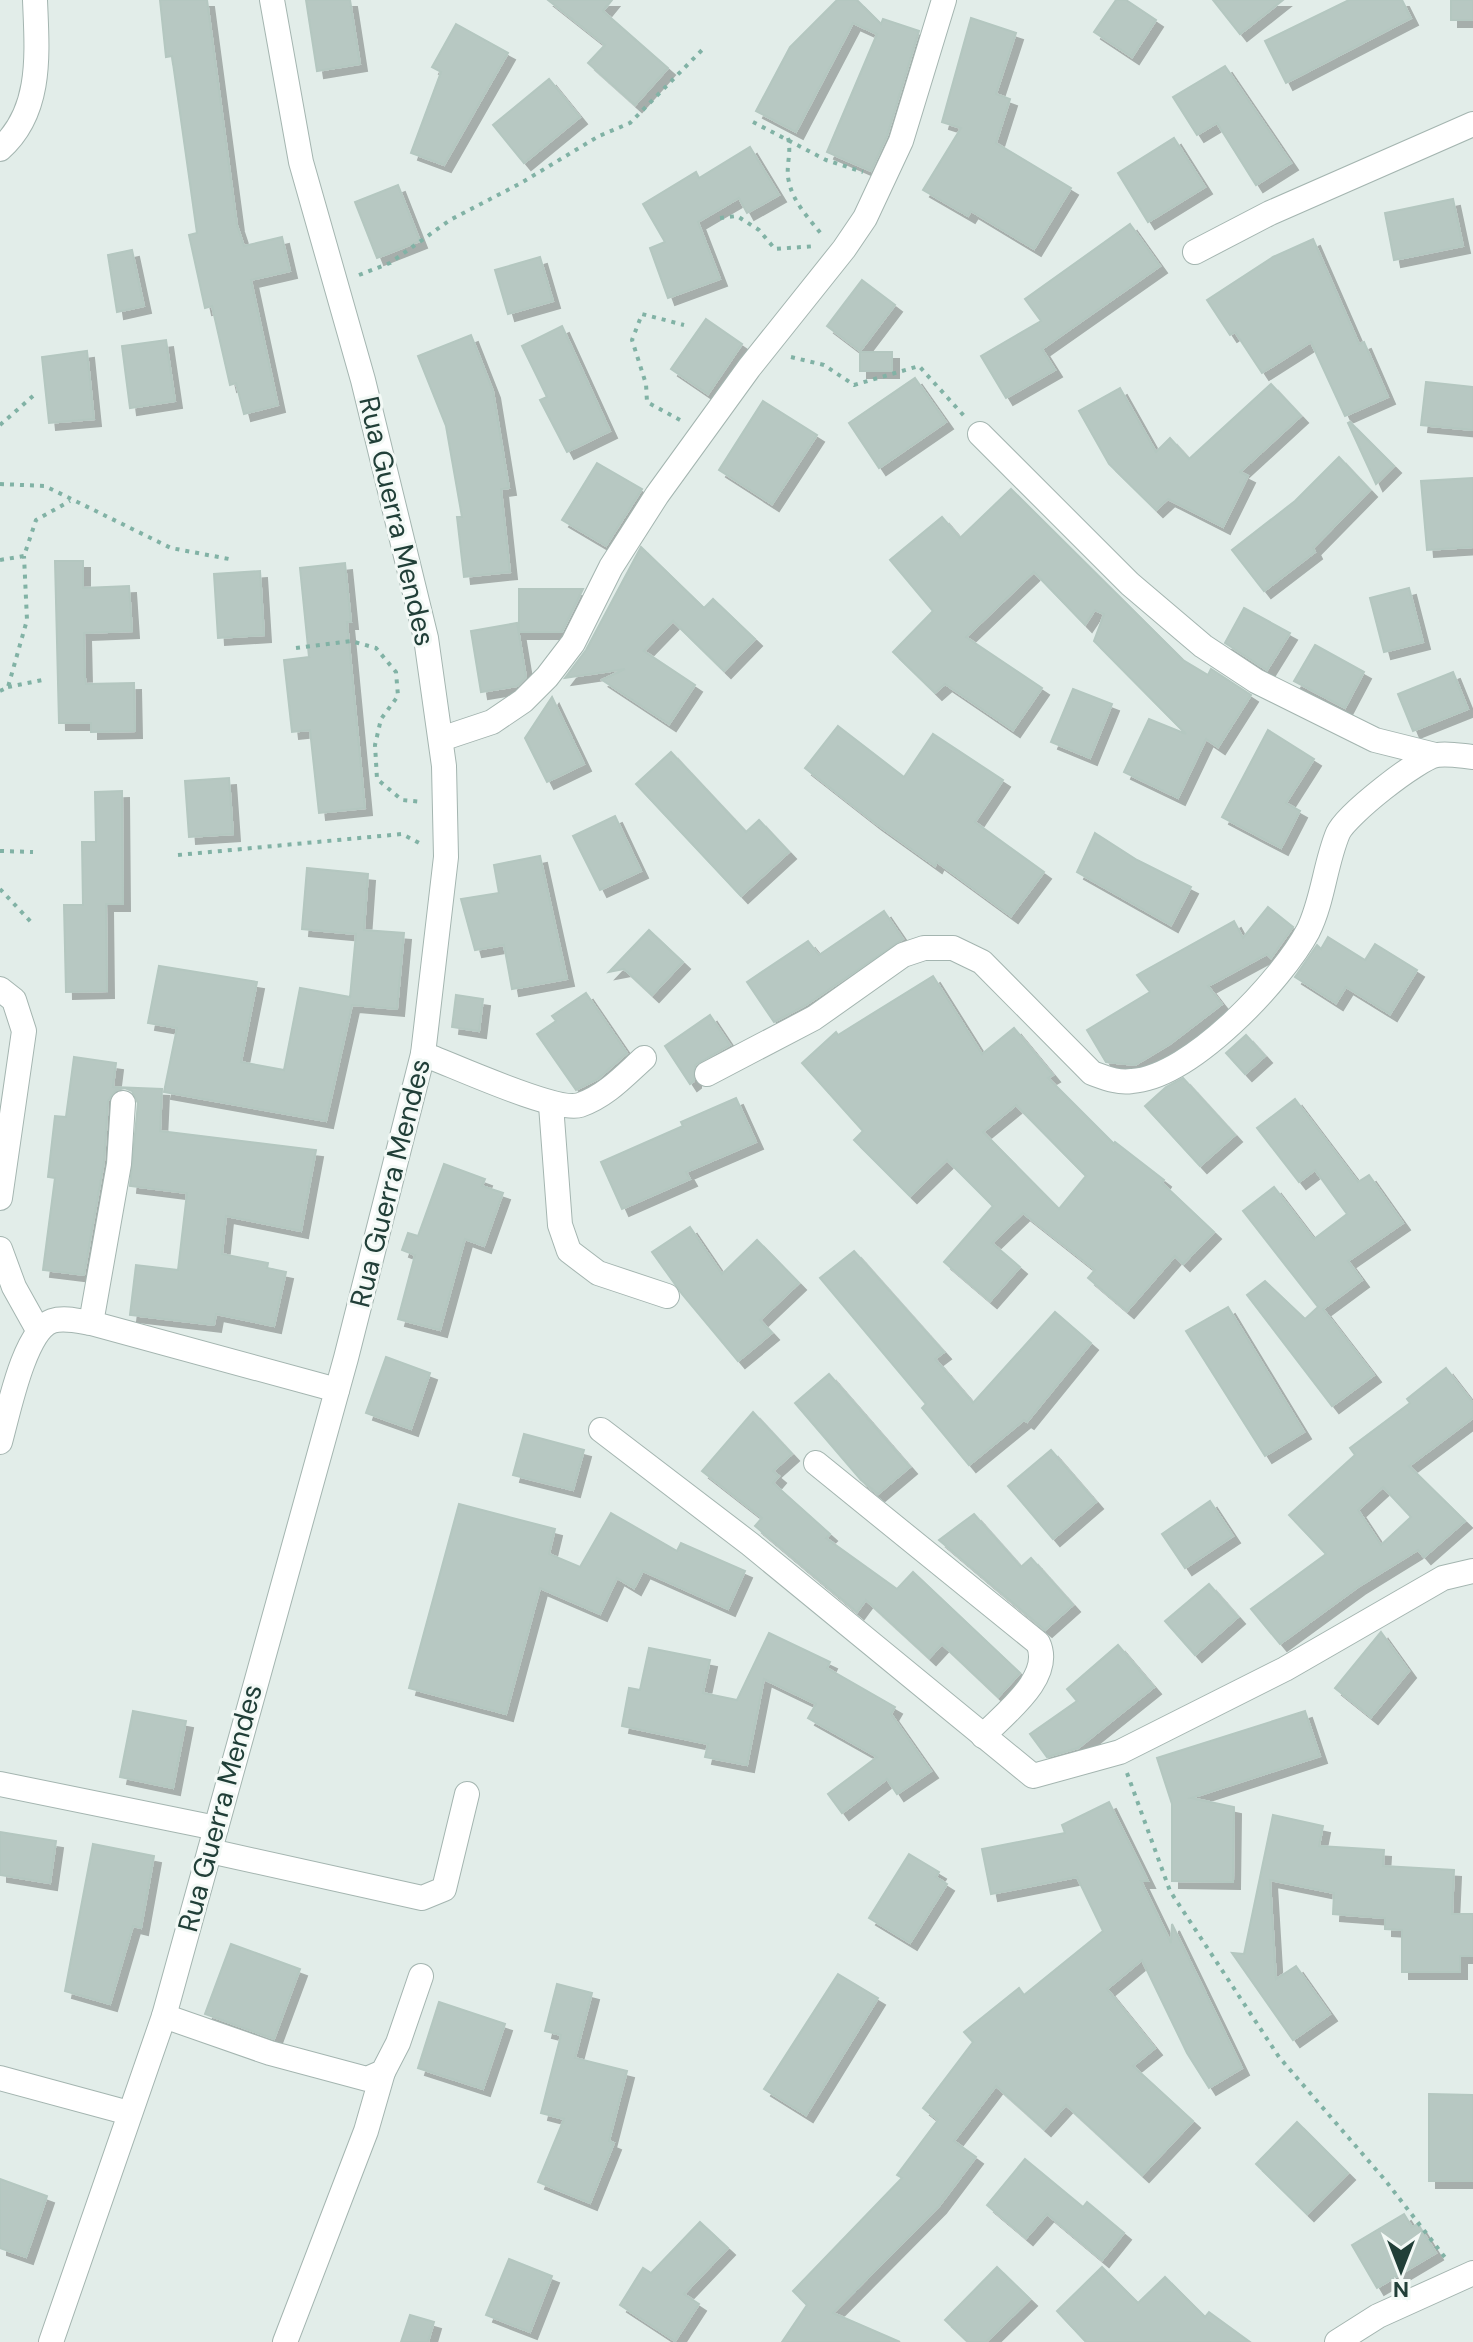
<svg xmlns="http://www.w3.org/2000/svg" width="1473" height="2342" viewBox="0 0 1473 2342" font-family="'DM Sans',sans-serif">
<defs>
<filter id="shadow"><feDropShadow dx="7" dy="7" stdDeviation="0" flood-color="#0004"/></filter>
</defs>
<rect width="100%" height="100%" fill="#e2ede9"/>
<!-- building -->
<g fill="#b7c8c2" stroke="#b4c7c0" stroke-width="2" fill-rule="evenodd" filter="url(#shadow)">
<polygon points="160,0 207,0 237,225 244,246 282,237 290,271 251,280 278,405 244,414 236,383 230,385 212,306 205,308 189,235 197,233 172,56 166,57"/>
<polygon points="306,0 350,0 360,64 317,71"/>
<polygon points="548,0 612,0 603,11 668,68 635,105 588,63 605,45"/>
<polygon points="837,0 857,0 881,24 883,19 919,31 887,136 871,171 827,152 877,34 853,23 796,132 756,111 790,47"/>
<polygon points="1116,0 1126,0 1156,20 1132,57 1094,32"/>
<polygon points="1213,0 1283,0 1240,34"/>
<polygon points="1349,0 1402,0 1411,18 1286,83 1265,41"/>
<rect x="1451" y="0" width="22" height="20"/>
<polygon points="971,18 1016,33 996,94 1010,99 996,143 1071,188 1034,249 971,211 968,216 923,190 961,128 942,122"/>
<polygon points="456,24 508,53 444,165 411,153 441,72 432,67"/>
<polygon points="1225,66 1291,163 1256,185 1217,123 1197,135 1173,97"/>
<polygon points="549,79 580,117 524,163 493,125"/>
<polygon points="1174,138 1205,187 1148,222 1118,173"/>
<polygon points="750,147 779,195 747,213 739,198 698,222 720,279 668,298 650,248 665,242 643,204 696,172 699,178"/>
<polygon points="398,185 420,241 377,258 355,202"/>
<polygon points="1453,199 1463,246 1394,260 1385,213"/>
<polygon points="1130,224 1160,266 1042,349 1055,370 1006,398 981,356 1041,321 1025,299"/>
<polygon points="1313,239 1359,344 1364,342 1388,397 1345,416 1311,342 1262,373 1235,332 1230,335 1207,300 1273,257"/>
<polygon points="132,250 144,306 117,312 108,255"/>
<polygon points="540,257 553,301 508,314 495,270"/>
<polygon points="862,280 895,305 860,351 827,326"/>
<polygon points="706,319 742,344 708,394 671,369"/>
<polygon points="562,326 610,431 567,452 540,400 547,397 522,346"/>
<polygon points="471,335 493,391 509,488 501,489 510,572 464,577 457,517 462,517 446,426 418,356"/>
<polygon points="166,340 175,401 130,408 122,346"/>
<polygon points="87,351 94,419 49,423 42,357"/>
<rect x="860" y="352" width="32" height="19"/>
<polygon points="915,378 946,422 879,468 849,423"/>
<polygon points="1426,382 1473,387 1473,430 1421,425"/>
<polygon points="1271,384 1301,416 1240,472 1248,476 1223,527 1168,499 1156,510 1109,464 1079,411 1120,388 1156,452 1170,438 1189,459"/>
<polygon points="763,401 817,435 772,504 719,470"/>
<polygon points="1350,422 1394,466 1376,484 1348,423"/>
<polygon points="1339,457 1370,490 1313,548 1315,552 1264,591 1232,550 1295,501"/>
<polygon points="597,463 642,489 606,546 562,520"/>
<polygon points="1473,478 1473,547 1427,550 1421,481"/>
<polygon points="1011,489 1183,660 1208,675 1211,669 1251,695 1218,747 1206,739 1178,798 1124,772 1149,719 1186,734 1094,641 1104,614 1095,610 1085,625 1034,572 966,637 1042,688 1013,730 945,684 935,693 893,652 933,611 890,560 942,517 960,538"/>
<polygon points="641,547 704,608 713,599 755,639 724,671 673,621 644,651 695,685 669,724 602,680 625,669 565,678 586,650"/>
<polygon points="55,561 83,561 83,588 129,586 132,631 84,633 85,678 86,684 134,683 135,731 91,732 91,723 59,723"/>
<polygon points="345,563 351,622 347,622 365,808 319,813 310,730 292,732 284,660 309,657 300,568"/>
<polygon points="260,571 264,635 218,638 214,574"/>
<polygon points="1409,588 1423,642 1384,652 1370,598"/>
<polygon points="519,589 583,589 562,632 519,632"/>
<polygon points="1244,608 1290,633 1267,670 1225,643"/>
<polygon points="517,623 526,677 517,686 481,692 471,631"/>
<polygon points="1315,645 1364,672 1345,708 1294,681"/>
<polygon points="1453,672 1468,709 1413,731 1398,694"/>
<polygon points="1073,689 1112,704 1090,758 1051,742"/>
<polygon points="552,697 584,764 547,782 525,738"/>
<polygon points="838,726 904,777 933,734 1003,780 975,822 1044,872 1011,916 937,862 935,866 875,823 805,768"/>
<polygon points="1268,730 1314,759 1286,803 1300,811 1281,848 1222,817"/>
<polygon points="671,752 746,832 759,820 789,852 741,896 636,784"/>
<polygon points="229,778 233,834 189,837 185,781"/>
<polygon points="122,791 123,904 106,904 107,991 66,992 64,905 83,905 82,842 96,842 95,792"/>
<polygon points="615,816 641,871 600,890 573,836"/>
<polygon points="1095,833 1137,860 1191,887 1171,925 1077,872"/>
<polygon points="540,856 567,979 512,989 504,945 475,950 461,899 499,893 494,865"/>
<polygon points="307,868 368,874 364,930 404,933 397,1009 352,1005 326,1121 164,1092 177,1028 148,1023 159,966 257,982 241,1062 284,1070 300,988 350,997 356,934 302,929"/>
<polygon points="1268,907 1293,927 1271,958 1267,954 1208,986 1222,1004 1170,1044 1135,1065 1106,1062 1087,1030 1150,992 1137,975 1234,921 1243,938"/>
<polygon points="884,911 903,939 806,1005 774,1022 747,982 808,941 819,955"/>
<polygon points="649,930 683,962 652,995 624,969 609,972"/>
<polygon points="1328,937 1365,960 1375,944 1417,970 1390,1014 1346,987 1336,1003 1295,977 1317,945 1321,949"/>
<path d="M 933,976 L 982,1054 L 1014,1028 L 1053,1075 L 1048,1078 L 1114,1144 L 1115,1142 L 1164,1180 L 1162,1183 L 1214,1232 L 1183,1264 L 1175,1256 L 1127,1311 L 1088,1278 L 1095,1270 L 1023,1213 L 992,1243 L 1020,1267 L 990,1301 L 944,1262 L 993,1206 L 947,1160 L 910,1196 L 854,1140 L 863,1131 L 802,1063 L 836,1032 L 838,1035 ZM 1016,1105 L 1086,1176 L 1059,1209 L 983,1132 Z"/>
<polygon points="586,993 627,1053 598,1079 576,1090 537,1034 556,1021 552,1016"/>
<polygon points="456,995 483,999 479,1031 452,1027"/>
<polygon points="710,1015 730,1045 695,1065 694,1081 690,1084 665,1046"/>
<polygon points="1246,1035 1265,1056 1245,1074 1226,1053"/>
<polygon points="74,1057 116,1063 113,1087 162,1089 160,1131 316,1150 301,1231 226,1216 222,1254 268,1263 267,1268 286,1272 274,1326 216,1314 214,1325 130,1315 136,1265 178,1270 187,1193 130,1186 138,1103 132,1091 125,1088 116,1090 108,1101 104,1162 84,1275 43,1270 55,1178 48,1177 55,1116 66,1117"/>
<polygon points="1183,1078 1235,1135 1200,1166 1145,1106 1166,1087"/>
<polygon points="736,1098 756,1142 686,1172 690,1179 622,1209 601,1162 683,1126 681,1122"/>
<polygon points="1295,1099 1358,1182 1369,1175 1403,1223 1348,1261 1362,1280 1323,1309 1374,1375 1332,1406 1247,1295 1265,1281 1305,1319 1318,1307 1243,1211 1274,1187 1314,1239 1347,1214 1315,1170 1299,1182 1257,1128"/>
<polygon points="444,1164 485,1179 482,1186 503,1193 484,1246 465,1239 440,1330 398,1319 415,1255 402,1250 408,1233 418,1236"/>
<polygon points="690,1227 722,1274 757,1240 799,1283 760,1320 772,1333 738,1361 682,1294 652,1252"/>
<polygon points="854,1251 944,1352 935,1359 973,1403 1055,1312 1091,1343 1027,1422 1024,1420 969,1465 922,1408 926,1404 820,1278"/>
<polygon points="1228,1307 1304,1432 1265,1456 1186,1331"/>
<polygon points="386,1357 430,1373 411,1429 366,1413"/>
<path d="M 1446,1368 L 1473,1403 L 1473,1418 L 1409,1466 L 1465,1521 L 1424,1557 L 1418,1550 L 1358,1587 L 1280,1644 L 1251,1609 L 1326,1554 L 1289,1515 L 1355,1455 L 1350,1448 L 1410,1403 L 1407,1399 ZM 1383,1487 L 1411,1517 L 1381,1545 L 1358,1510 Z"/>
<polygon points="829,1374 910,1467 878,1494 861,1480 795,1403"/>
<polygon points="753,1412 792,1454 773,1471 779,1476 773,1483 830,1534 826,1538 897,1589 913,1572 1020,1673 998,1697 942,1644 929,1658 866,1600 857,1612 755,1526 762,1518 702,1471"/>
<polygon points="524,1434 584,1450 573,1490 513,1475"/>
<polygon points="1051,1450 1096,1502 1053,1539 1008,1486"/>
<polygon points="1210,1501 1233,1536 1185,1568 1162,1534"/>
<polygon points="459,1504 555,1529 549,1554 580,1567 611,1513 677,1551 681,1543 745,1571 728,1609 643,1571 634,1588 617,1578 600,1614 540,1588 506,1714 409,1688"/>
<polygon points="974,1514 1021,1567 1031,1558 1073,1605 1045,1630 939,1540"/>
<polygon points="1209,1584 1238,1617 1195,1655 1165,1621"/>
<polygon points="1381,1632 1409,1671 1371,1717 1335,1688"/>
<polygon points="769,1633 830,1662 827,1668 895,1707 891,1714 931,1771 897,1794 887,1779 842,1813 828,1794 877,1757 808,1718 816,1704 764,1679 747,1765 705,1757 708,1744 622,1726 629,1688 640,1690 649,1648 710,1660 703,1693 737,1700"/>
<polygon points="1118,1645 1154,1687 1078,1748 1047,1757 1030,1734 1077,1701 1067,1689"/>
<polygon points="133,1711 186,1721 173,1788 120,1777"/>
<polygon points="1305,1711 1320,1756 1191,1798 1234,1807 1233,1882 1172,1881 1172,1804 1157,1758"/>
<polygon points="1109,1802 1148,1881 1141,1881 1171,1943 1172,1924 1242,2068 1209,2088 1187,2053 1142,1960 1107,1989 1155,2048 1133,2066 1193,2121 1142,2175 1066,2105 1044,2129 996,2086 954,2141 976,2157 939,2206 833,2313 900,2342 782,2342 807,2305 793,2291 902,2178 897,2175 938,2120 923,2108 973,2042 964,2032 1019,1988 1024,1995 1103,1931 1077,1877 991,1894 982,1849 1065,1833 1062,1825"/>
<polygon points="1273,1815 1323,1826 1319,1846 1384,1850 1383,1866 1454,1870 1452,1914 1473,1914 1473,1956 1460,1956 1460,1972 1402,1972 1402,1930 1385,1929 1385,1918 1333,1914 1334,1893 1270,1880 1276,1979 1296,1966 1330,2014 1293,2040 1232,1953 1244,1954"/>
<polygon points="0,1832 56,1841 50,1883 0,1875"/>
<polygon points="93,1844 154,1856 141,1928 133,1926 110,2004 65,1991"/>
<polygon points="909,1854 939,1872 936,1877 947,1884 910,1943 869,1918"/>
<polygon points="231,1944 300,1969 274,2039 205,2014"/>
<polygon points="838,1974 878,1998 806,2115 764,2089"/>
<polygon points="557,1984 592,1993 575,2058 627,2071 609,2141 614,2143 590,2203 538,2182 564,2119 541,2113 561,2035 545,2031"/>
<polygon points="439,2002 505,2024 483,2089 418,2068"/>
<polygon points="1429,2094 1473,2095 1473,2181 1429,2181"/>
<polygon points="1297,2122 1348,2173 1307,2214 1256,2164"/>
<polygon points="1025,2159 1083,2207 1087,2202 1124,2233 1102,2260 1047,2214 1026,2238 987,2205"/>
<polygon points="0,2179 47,2196 26,2257 0,2248"/>
<polygon points="1404,2214 1412,2227 1418,2224 1436,2253 1377,2288 1352,2245"/>
<polygon points="700,2222 728,2248 684,2294 699,2304 675,2341 620,2305 643,2268 651,2273"/>
<polygon points="509,2259 552,2276 530,2332 486,2315"/>
<polygon points="997,2267 1030,2299 986,2342 968,2342 945,2320"/>
<polygon points="1102,2267 1138,2303 1165,2277 1205,2317 1209,2312 1250,2342 1086,2342 1057,2311"/>
<polygon points="410,2315 434,2322 428,2342 401,2342"/>
</g>
<g fill="none" stroke-linecap="round" stroke-linejoin="round">
<!-- minor casing -->
<g stroke="#a4b5b0" stroke-width="26">
<g id="minor">
<path d="M 0,149 C 43,111 37,52 35,0"/>
<polyline points="1195,252 1270,213 1473,124"/>
<polyline points="980,434 1130,584 1203,646 1256,681 1375,740 1435,755"/>
<polyline points="441,739 492,722 523,701 547,677 573,643 611,567 657,495 749,368 844,249 865,218 901,141 944,0"/>
<polyline points="0,989 14,1000 24,1031 0,1198"/>
<path d="M 423,1054 C 453,1065 556,1113 580,1105 C 606,1096 624,1076 644,1058"/>
<path d="M 707,1074 L 814,1018 L 903,955 L 924,948 L 953,948 L 982,962 L 1092,1073 C 1106,1078 1117,1083 1132,1081 C 1191,1077 1281,981 1308,931 C 1323,901 1325,864 1338,833 C 1346,815 1418,758 1437,755 C 1448,753 1462,756 1473,757"/>
<polyline points="551,1105 560,1225 569,1251 598,1273 667,1296"/>
<polyline points="0,1249 14,1287 38,1330"/>
<polyline points="91,1323 119,1164 123,1103"/>
<polyline points="601,1430 750,1544 1033,1776 1120,1752 1285,1669 1443,1578 1473,1571"/>
<path d="M 0,1442 C 8,1414 24,1331 52,1321 C 64,1317 79,1321 91,1323 L 337,1390"/>
<path d="M 816,1463 L 1038,1643 C 1054,1677 1005,1713 983,1736"/>
<polyline points="0,1784 216,1828"/>
<polyline points="210,1851 422,1898 444,1889 467,1794"/>
<polyline points="164,2016 270,2053 367,2079 383,2072 398,2043 421,1976"/>
<polyline points="0,2078 129,2113"/>
<polyline points="51,2342 164,2016 346,1358 423,1054 446,857 444,766 426,638 363,380 301,162 272,0"/>
<polyline points="285,2342 366,2131 383,2072"/>
<polyline points="1337,2342 1378,2316 1473,2273"/>
</g>
</g>
<!-- path -->
<g stroke="#81b2a5" stroke-width="4" stroke-dasharray="4 6" stroke-linecap="butt">
<polyline points="753,122 826,160 863,172"/>
<path d="M 788,138 C 792,153 785,168 789,182 C 793,202 810,220 823,236"/>
<polyline points="720,218 737,216 759,230 775,249 816,246"/>
<polyline points="359,275 390,263 450,220 521,183 599,136 630,123 703,49"/>
<polyline points="791,357 824,365 854,385 919,366 965,417"/>
<polyline points="680,420 647,402 646,384 632,340 642,314 684,325"/>
<polyline points="0,425 33,396"/>
<polyline points="0,484 45,486 171,548 229,559"/>
<polyline points="0,560 24,556 36,520 70,501"/>
<polyline points="296,648 351,641 376,648 396,672 398,696 381,719 375,745 377,779 402,800 423,802"/>
<polyline points="8,687 47,679"/>
<polyline points="0,691 8,687 27,620 24,556"/>
<polyline points="0,851 33,852"/>
<polyline points="178,855 402,834 423,845"/>
<polyline points="0,889 32,923"/>
<polyline points="1127,1773 1170,1891 1279,2057 1385,2180 1447,2260"/>
</g>
<!-- minor -->
<use href="#minor" stroke="#fff" stroke-width="24"/>
</g>
<g text-anchor="middle" dominant-baseline="central" stroke-width="6" stroke-linejoin="round" paint-order="stroke">
<!-- street labels -->
<g font-size="28" fill="#213f38" stroke="#f3f9f6">
<text transform="translate(397 521) rotate(77)">Rua Guerra Mendes</text>
<text transform="translate(390 1183) rotate(-76)">Rua Guerra Mendes</text>
<text transform="translate(220 1808) rotate(-75)">Rua Guerra Mendes</text>
</g>
</g>
<!-- north arrow -->
<g transform="translate(1401 2270) rotate(180)" stroke="#f3f9f6" stroke-width="6" paint-order="stroke">
<path d="M0-6L14 30L0 20L-14 30Z" fill="#213f38"/>
<text y="-12" font-size="22" font-weight="bold" text-anchor="middle" fill="#213f38">N</text>
</g>
</svg>
